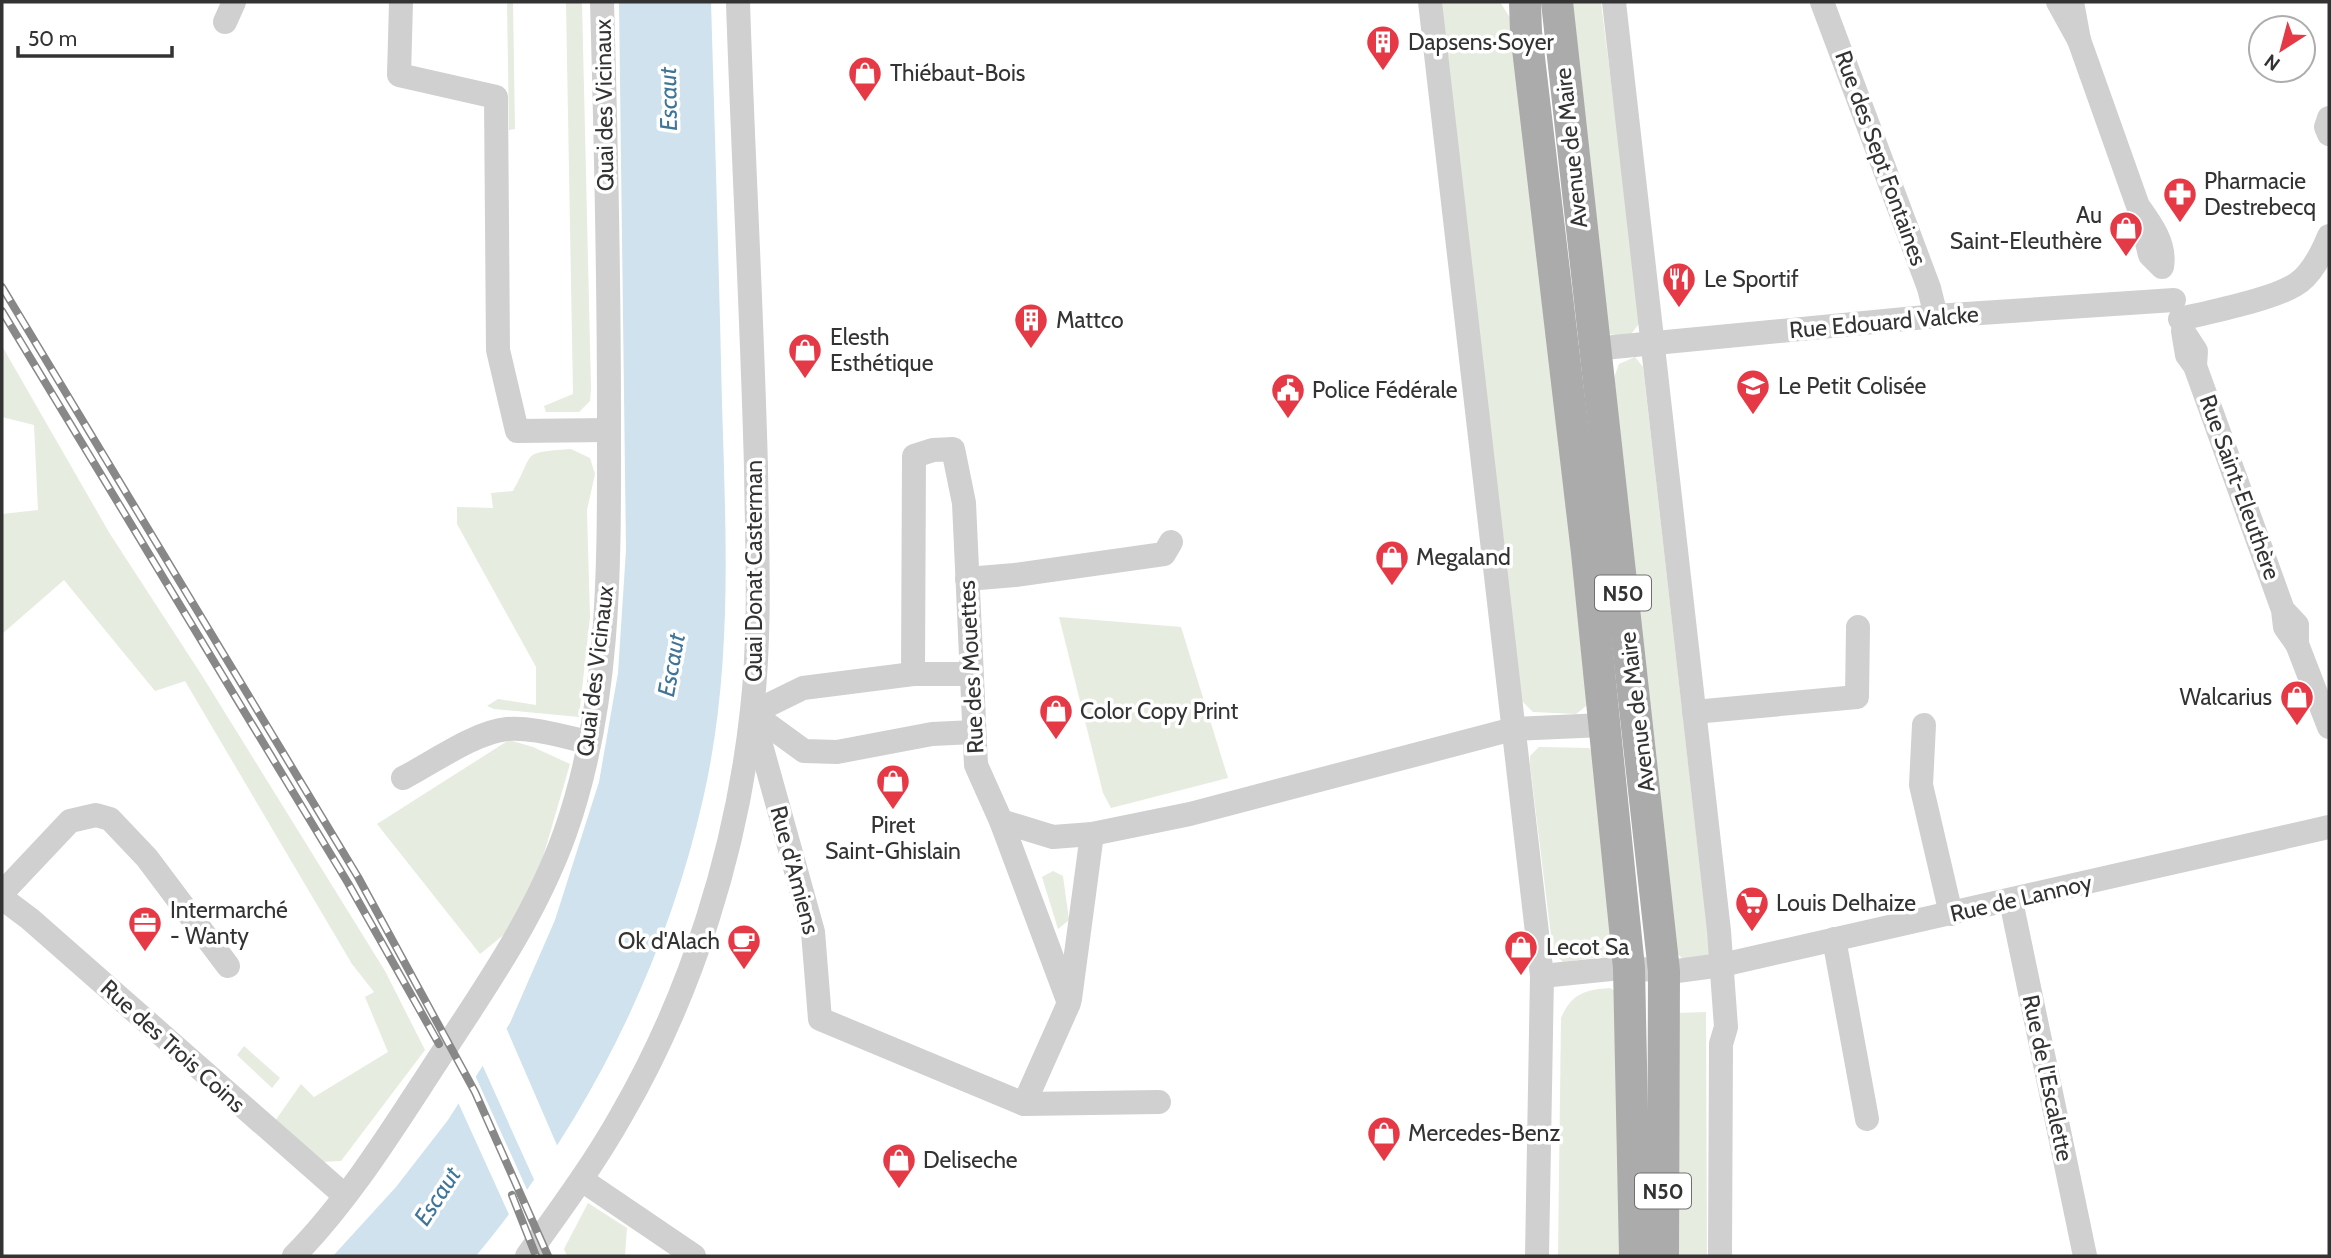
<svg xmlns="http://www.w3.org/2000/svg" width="2331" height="1258" viewBox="0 0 2331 1258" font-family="Cabin,sans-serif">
<rect width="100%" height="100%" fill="#fff"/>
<!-- green -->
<g fill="#e6ecdf">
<polygon points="507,2 513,2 515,129 509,130"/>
<polygon points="566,2 582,2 591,389 590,401 579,412 546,412 544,406 573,394"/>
<polygon points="1440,2 1500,2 1514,24 1591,702 1576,714 1533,712 1520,699"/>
<polygon points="1569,2 1601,2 1641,321 1629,337 1609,334"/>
<polygon points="2,346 110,534 201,674 385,971 425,1050 341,1161 321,1162 275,1121 301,1084 314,1097 388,1052 365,997 374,992 352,964 185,681 155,691 64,580 2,634 2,514 38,510 34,425 2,417"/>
<polygon points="1635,357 1643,367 1710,955 1684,960 1675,951 1610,389 1619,364"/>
<path d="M 571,449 L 590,458 L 595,474 L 587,510 L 590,617 L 579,717 L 494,709 L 487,706 L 498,699 L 536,705 L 536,667 L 457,524 L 457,507 L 493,508 L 491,493 L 513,491 C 536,451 519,453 571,449 Z"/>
<polygon points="1059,617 1181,627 1228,778 1111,808 1103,793"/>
<polygon points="509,740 533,747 570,764 541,864 512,928 480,954 377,824"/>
<polygon points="1539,747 1589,748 1596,756 1618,946 1608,956 1563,962 1553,952 1530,765 1530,756"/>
<polygon points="1053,871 1063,876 1069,920 1058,929 1042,877"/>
<path d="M 1610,988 L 1619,993 L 1621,1256 L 1558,1256 L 1561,1018 C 1572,993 1585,990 1610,988 Z"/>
<polygon points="1706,1012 1707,1256 1673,1256 1677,1013"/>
<polygon points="244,1046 280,1078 272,1088 237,1055"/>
<polygon points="588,1203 627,1228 625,1256 567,1256 564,1249"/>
</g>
<!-- water -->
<path fill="#cfe2ee" d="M 619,2 L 711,2 C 715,136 719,270 722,404 C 726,537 733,669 703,799 C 665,967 586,1124 476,1256 L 333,1256 L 396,1187 L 448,1120 L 510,1023 L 555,920 L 599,782 L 618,673 L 626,550 Z"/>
<!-- pier -->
<g fill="#fff">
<polygon points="505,1025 559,1150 536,1184 481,1062"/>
<polygon points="474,1073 529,1194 511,1219 457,1100"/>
</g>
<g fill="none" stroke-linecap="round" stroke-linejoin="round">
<!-- minor -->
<g stroke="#d0d0d0" stroke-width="24">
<polyline points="401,2 399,75 496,97 498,350 517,431 609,430"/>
<polyline points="1430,2 1542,976 1537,1256"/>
<polyline points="1614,2 1719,931 1726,1027 1721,1044 1720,1256"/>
<polyline points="1822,2 1929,288 1936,316"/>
<polyline points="2058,2 2079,40 2072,2"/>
<polyline points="225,22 234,2"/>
<path d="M 2079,40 L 2138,206 L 2150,255 L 2162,267 C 2166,244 2151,224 2138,206"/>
<polyline points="2329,118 2326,127 2329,134"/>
<path d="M 2180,319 C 2210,312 2270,300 2295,285 C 2312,275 2322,253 2329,236"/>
<polygon points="2183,331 2196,351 2195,366 2187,355"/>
<polyline points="1593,349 1936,316 2174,300"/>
<polyline points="2195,366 2283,610 2285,627 2297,644 2297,625 2283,610"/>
<polyline points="967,579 1015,575 1164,554 1171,542"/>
<polyline points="2297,644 2329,727"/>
<polyline points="913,674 914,456 933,450 953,449 964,503 976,765 1001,821 1053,837 1092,834 1190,814 1513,729 1603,725"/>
<polyline points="1694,712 1857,697 1858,627"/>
<polyline points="752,713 804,751 837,752 932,734 974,732"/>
<polyline points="752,713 803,688 913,674 971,674"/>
<polyline points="754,720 813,932 820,1019 1024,1104 1159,1102"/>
<polyline points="1924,725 1921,785 1951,914"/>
<path d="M 403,778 C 432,763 475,732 507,729 C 534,727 563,737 589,742"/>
<polyline points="1001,821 1069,1003 1024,1104"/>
<polyline points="2,893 70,821 96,815 110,819 147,858 228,966"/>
<polyline points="2,898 30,919 344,1195"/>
<polyline points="2011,901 2085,1256"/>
<polyline points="1834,939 1867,1119"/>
<polyline points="1542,976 1621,968 1677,971 1722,965 2329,827"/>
<polyline points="1070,999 1092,834"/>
<polyline points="582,1180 694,1256"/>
<path d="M 294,1256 C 347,1202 389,1135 430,1072 C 480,995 534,920 565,833 C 612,701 609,557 609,419 C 609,280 606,141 602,2"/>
<path d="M 527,1256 C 560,1210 594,1164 622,1114 C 692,993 737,849 752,710 C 761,630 757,549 756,468 C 752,312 743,157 738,2"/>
</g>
<!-- major -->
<g stroke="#ababab" stroke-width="32">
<polyline points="1525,2 1526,32 1587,553 1629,968 1635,1256"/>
<polyline points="1557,2 1664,971 1663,1256"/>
</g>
<!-- rail casing -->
<g stroke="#888" stroke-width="8">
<g id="rail">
<polyline points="2,287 358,877 475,1092 548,1256"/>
<polyline points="2,311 348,883 439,1044"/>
<polyline points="512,1195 536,1256"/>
</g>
</g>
<!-- rail -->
<use href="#rail" stroke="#fff" stroke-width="5" stroke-dasharray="16" stroke-linecap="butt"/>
</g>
<!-- icons -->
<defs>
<g id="building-pin" transform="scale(1.75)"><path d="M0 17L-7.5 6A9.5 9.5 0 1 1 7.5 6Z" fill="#e63946" stroke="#fff"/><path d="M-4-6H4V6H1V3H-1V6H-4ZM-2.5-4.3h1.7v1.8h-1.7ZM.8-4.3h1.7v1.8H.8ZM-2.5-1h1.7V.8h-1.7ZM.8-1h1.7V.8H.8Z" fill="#fff"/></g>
<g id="shop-pin" transform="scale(1.75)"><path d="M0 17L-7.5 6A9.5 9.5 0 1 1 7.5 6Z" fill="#e63946" stroke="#fff"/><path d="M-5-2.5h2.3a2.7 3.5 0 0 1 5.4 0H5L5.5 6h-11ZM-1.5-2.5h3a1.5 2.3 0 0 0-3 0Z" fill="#fff"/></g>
<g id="pharmacy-pin" transform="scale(1.75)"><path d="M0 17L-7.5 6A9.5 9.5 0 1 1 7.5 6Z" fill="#e63946" stroke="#fff"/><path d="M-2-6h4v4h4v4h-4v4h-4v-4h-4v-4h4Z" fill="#fff"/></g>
<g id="restaurant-pin" transform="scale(1.75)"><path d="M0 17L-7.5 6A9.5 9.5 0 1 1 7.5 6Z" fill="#e63946" stroke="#fff"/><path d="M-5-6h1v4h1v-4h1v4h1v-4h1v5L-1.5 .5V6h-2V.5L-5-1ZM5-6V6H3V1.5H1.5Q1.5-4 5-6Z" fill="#fff"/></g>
<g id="school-pin" transform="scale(1.75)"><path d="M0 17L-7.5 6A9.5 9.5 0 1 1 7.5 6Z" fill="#e63946" stroke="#fff"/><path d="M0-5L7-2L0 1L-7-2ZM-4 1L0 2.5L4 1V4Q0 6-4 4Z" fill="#fff"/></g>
<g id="civic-pin" transform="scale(1.75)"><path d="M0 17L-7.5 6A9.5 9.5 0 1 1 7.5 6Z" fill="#e63946" stroke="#fff"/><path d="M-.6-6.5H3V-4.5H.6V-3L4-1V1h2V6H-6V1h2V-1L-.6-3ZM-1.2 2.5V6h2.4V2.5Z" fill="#fff"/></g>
<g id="supermarket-pin" transform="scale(1.75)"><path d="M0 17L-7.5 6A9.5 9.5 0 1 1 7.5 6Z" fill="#e63946" stroke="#fff"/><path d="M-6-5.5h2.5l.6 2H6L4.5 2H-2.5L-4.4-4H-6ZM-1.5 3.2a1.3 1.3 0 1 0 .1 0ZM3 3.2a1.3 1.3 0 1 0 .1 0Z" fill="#fff"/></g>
<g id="office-pin" transform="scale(1.75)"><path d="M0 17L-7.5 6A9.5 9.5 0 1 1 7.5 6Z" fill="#e63946" stroke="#fff"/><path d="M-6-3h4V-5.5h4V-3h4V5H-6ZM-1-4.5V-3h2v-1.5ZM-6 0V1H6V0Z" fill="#fff"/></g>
<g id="cafe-pin" transform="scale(1.75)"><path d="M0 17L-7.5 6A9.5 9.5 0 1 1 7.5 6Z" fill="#e63946" stroke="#fff"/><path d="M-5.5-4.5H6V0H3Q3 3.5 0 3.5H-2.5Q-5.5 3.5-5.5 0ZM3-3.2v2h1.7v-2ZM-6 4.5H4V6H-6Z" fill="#fff"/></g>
</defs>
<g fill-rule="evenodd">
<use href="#building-pin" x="1383" y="42"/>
<use href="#shop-pin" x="865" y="73"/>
<use href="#pharmacy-pin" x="2180" y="194"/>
<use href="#shop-pin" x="2126" y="228"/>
<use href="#restaurant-pin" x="1679" y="279"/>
<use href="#building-pin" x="1031" y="320"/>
<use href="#shop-pin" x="805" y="350"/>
<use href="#school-pin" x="1753" y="386"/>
<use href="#civic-pin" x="1288" y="390"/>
<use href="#shop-pin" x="1392" y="557"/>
<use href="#shop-pin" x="2297" y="697"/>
<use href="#shop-pin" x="1056" y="711"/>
<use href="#shop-pin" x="893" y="781"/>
<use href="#supermarket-pin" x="1752" y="903"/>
<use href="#office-pin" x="145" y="923"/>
<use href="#cafe-pin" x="744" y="941"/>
<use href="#shop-pin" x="1521" y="947"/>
<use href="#shop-pin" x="1384" y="1133"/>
<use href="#shop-pin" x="899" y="1160"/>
</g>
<g text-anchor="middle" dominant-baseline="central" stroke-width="7" stroke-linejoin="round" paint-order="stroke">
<!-- shield labels -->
<g fill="#fff" stroke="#707070" stroke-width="2">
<rect x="1595" y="575.5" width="56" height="35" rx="5"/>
<rect x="1635" y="1173.5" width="56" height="35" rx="5"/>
</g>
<g font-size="21" font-weight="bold" fill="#333">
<text x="1623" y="593">N50</text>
<text x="1663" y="1191">N50</text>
</g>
<!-- poi labels -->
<g font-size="23" fill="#333" stroke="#fff" text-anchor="start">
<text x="1408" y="42">Dapsens·Soyer</text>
<text x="890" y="73">Thiébaut-Bois</text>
<text x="2204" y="181">Pharmacie<tspan x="2204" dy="26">Destrebecq</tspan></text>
<text x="2102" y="215" text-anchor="end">Au<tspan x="2102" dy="26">Saint-Eleuthère</tspan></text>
<text x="1704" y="279">Le Sportif</text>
<text x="1056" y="320">Mattco</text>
<text x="830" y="337">Elesth<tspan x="830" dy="26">Esthétique</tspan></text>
<text x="1778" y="386">Le Petit Colisée</text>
<text x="1312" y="390">Police Fédérale</text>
<text x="1416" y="557">Megaland</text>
<text x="2272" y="697" text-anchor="end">Walcarius</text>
<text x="1080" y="711">Color Copy Print</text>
<text x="893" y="825" text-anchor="middle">Piret<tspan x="893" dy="26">Saint-Ghislain</tspan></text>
<text x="1776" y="903">Louis Delhaize</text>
<text x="170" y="910">Intermarché<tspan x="170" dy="26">- Wanty</tspan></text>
<text x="720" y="941" text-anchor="end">Ok d'Alach</text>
<text x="1546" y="947">Lecot Sa</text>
<text x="1408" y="1133">Mercedes-Benz</text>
<text x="923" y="1160">Deliseche</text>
</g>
<!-- street labels -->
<g font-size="23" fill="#333" stroke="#fff">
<text transform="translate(604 105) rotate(-91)">Quai des Vicinaux</text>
<text transform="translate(1571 148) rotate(-96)">Avenue de Maire</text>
<text transform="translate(1881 158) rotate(70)">Rue des Sept Fontaines</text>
<text transform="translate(1884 322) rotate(-5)">Rue Edouard Valcke</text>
<text transform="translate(2240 487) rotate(70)">Rue Saint-Eleuthère</text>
<text transform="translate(754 571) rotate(-90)">Quai Donat Casterman</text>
<text transform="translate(971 667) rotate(-93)">Rue des Mouettes</text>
<text transform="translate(595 671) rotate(-83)">Quai des Vicinaux</text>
<text transform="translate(1637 712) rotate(-97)">Avenue de Maire</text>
<text transform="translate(795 870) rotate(75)">Rue d'Amiens</text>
<text transform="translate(2021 898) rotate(-13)">Rue de Lannoy</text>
<text transform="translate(173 1046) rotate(42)">Rue des Trois Coins</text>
<text transform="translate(2048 1078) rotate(78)">Rue de l'Escalette</text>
</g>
<!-- water labels -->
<g font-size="24" font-style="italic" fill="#3f7597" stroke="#fff">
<text transform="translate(668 99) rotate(-91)">Escaut</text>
<text transform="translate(671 665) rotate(-80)">Escaut</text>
<text transform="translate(437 1196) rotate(-57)">Escaut</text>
</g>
</g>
<!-- border -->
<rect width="2331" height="1258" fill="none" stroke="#333333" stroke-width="7"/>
<!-- north arrow -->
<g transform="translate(2282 49) rotate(216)"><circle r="33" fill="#ffffff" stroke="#adadad" stroke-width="2"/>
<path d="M0-5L12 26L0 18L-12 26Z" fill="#e63946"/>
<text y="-10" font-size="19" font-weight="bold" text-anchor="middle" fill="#333333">N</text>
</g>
<!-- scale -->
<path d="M18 46v10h154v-10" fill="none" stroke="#333333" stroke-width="3.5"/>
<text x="28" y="46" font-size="21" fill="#333333" stroke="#ffffff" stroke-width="5" paint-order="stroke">50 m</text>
</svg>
